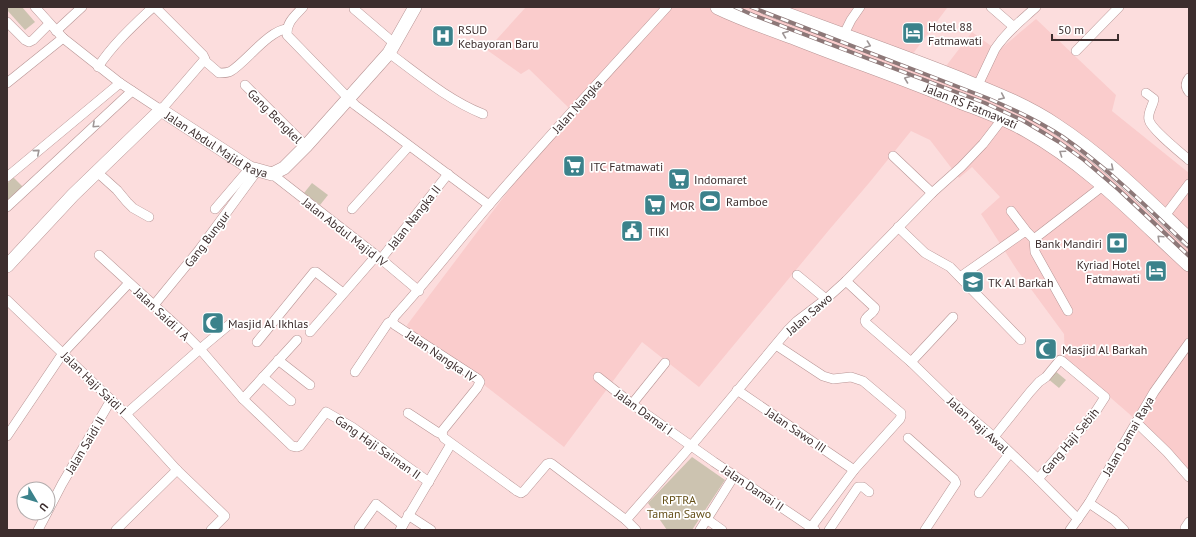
<svg xmlns="http://www.w3.org/2000/svg" width="1196" height="537" viewBox="0 0 1196 537" font-family="'PT Sans',sans-serif">
<rect width="100%" height="100%" fill="#fcdddd"/>
<!-- built -->
<polygon fill="#facccc" points="526,7 851,7 852,8 947,7 947,8 912,55 943,70 972,32 998,51 1036,19 1116,95 1112,111 1189,173 1189,471 1135,419 1065,358 1064,334 1017,270 981,214 1000,197 972,167 959,178 930,140 911,131 869,183 829,230 699,387 642,342 564,447 470,374 410,335 407,325 570,109 529,69 521,74 487,50"/>
<!-- green -->
<g fill="#ccc3b0">
<polygon points="7,7 22,7 35,22 25,30 7,10"/>
<polygon points="13,177 23,187 7,203 7,184"/>
<polygon points="312,183 328,195 320,205 304,193"/>
<polygon points="1054,370 1066,380 1059,388 1047,378"/>
<polygon points="692,457 725,480 692,530 667,530 648,503"/>
</g>
<g fill="none" stroke-linecap="round" stroke-linejoin="round">
<!-- street casing -->
<g stroke="#b89595" stroke-width="10">
<g id="street">
<polyline points="35,7 63,38 120,83 161,110 205,59 203,55 155,7"/>
<path d="M 303,7 C 296,15 286,22 287,35 L 355,105 L 489,205"/>
<polyline points="991,7 1014,27"/>
<polyline points="354,9 395,44"/>
<polyline points="7,22 25,40 29,42 33,40 49,24"/>
<polyline points="56,31 82,7"/>
<polyline points="843,36 851,20 860,7"/>
<polyline points="1076,51 1119,7"/>
<path d="M 389,53 C 419,75 448,100 483,114"/>
<path d="M 204,60 L 219,73 C 223,73 228,73 231,71 C 246,62 269,30 287,29"/>
<path d="M 98,67 C 113,44 134,25 153,7"/>
<path d="M 1189,78 C 1185,83 1185,87 1189,92"/>
<polyline points="7,83 63,38"/>
<polyline points="245,85 306,146"/>
<path d="M 977,87 L 995,49 C 1006,32 1022,20 1036,7"/>
<path d="M 1146,93 L 1154,99 C 1153,106 1147,113 1149,120 C 1151,129 1181,153 1189,160"/>
<polyline points="893,156 932,193"/>
<polyline points="97,172 117,190 127,202 133,208 149,217"/>
<polyline points="272,174 381,259 419,291"/>
<polyline points="7,177 120,83"/>
<polyline points="7,207 132,91"/>
<polyline points="215,209 250,168"/>
<polyline points="352,209 409,146"/>
<polyline points="1011,211 1027,232"/>
<polyline points="1164,217 1189,184"/>
<polyline points="898,227 925,253 950,267 1021,340"/>
<polyline points="1034,239 1104,185"/>
<polyline points="1034,239 1035,252 1068,311"/>
<polyline points="99,255 180,329 200,349 243,399 292,446 297,447 300,446 326,412 352,427 429,482"/>
<polyline points="381,259 448,174"/>
<polyline points="797,275 826,299"/>
<polyline points="960,277 1024,232 1028,233 1034,239"/>
<path d="M 846,281 L 875,308 C 874,314 866,315 865,321 L 866,323 L 911,362 L 948,398 L 994,437 L 1038,479 L 1078,519"/>
<polyline points="7,300 126,414 177,470 225,516 211,530"/>
<polyline points="154,305 199,250 257,171"/>
<polyline points="392,321 395,325 478,379 480,382 477,388 443,430 442,434 444,438 517,491 521,493 524,491 547,464 550,463 552,464 626,520 636,530"/>
<polyline points="310,332 376,256"/>
<polyline points="257,342 314,272 316,272 343,293"/>
<polyline points="776,345 823,376 833,379 851,377 863,381 901,413 901,416 900,419 854,470 809,530"/>
<polyline points="278,360 310,385"/>
<polyline points="911,362 953,317"/>
<path d="M 355,372 L 388,323 L 392,321 L 395,316 C 428,280 457,242 489,205 C 547,138 607,73 667,7"/>
<polyline points="263,377 291,401"/>
<polyline points="598,377 632,404 714,462 815,530"/>
<polyline points="737,390 854,470"/>
<polyline points="243,399 297,340"/>
<polyline points="632,404 665,363"/>
<polyline points="408,413 437,432 442,434"/>
<polyline points="126,414 200,349 230,324"/>
<polyline points="1136,422 1167,452 1189,477"/>
<polyline points="7,436 63,353 129,283"/>
<polyline points="994,437 1030,392 1039,382 1046,377 1060,360 1062,361 1105,397 1094,414 1038,479"/>
<polyline points="908,438 954,479 956,483 925,530"/>
<polyline points="979,493 1010,453"/>
<polyline points="1089,503 1114,520 1124,530"/>
<polyline points="48,511 62,484 111,400"/>
<polyline points="408,515 431,530"/>
<polyline points="626,520 697,439 788,330 797,321 826,299 846,281 932,193 961,167 983,144 1003,118"/>
<polyline points="708,520 722,530"/>
<polyline points="359,528 376,504 403,525"/>
<polyline points="1185,528 1189,522"/>
<polyline points="38,530 47,513"/>
<polyline points="116,530 177,470"/>
<polyline points="400,530 451,444"/>
<polyline points="700,530 734,476"/>
<polyline points="829,530 858,487 863,487 869,492"/>
<polyline points="1070,530 1089,503 1154,392 1189,343"/>
</g>
</g>
<!-- secondary casing -->
<g stroke="#b89595" stroke-width="14">
<g id="secondary">
<path id="s1" d="M 7,266 L 73,195 L 161,110 L 250,168 L 272,174 L 284,168 L 306,146 L 389,53 L 415,7"/>
</g>
</g>
<!-- primary casing -->
<g stroke="#b89595" stroke-width="16">
<g id="primary">
<path id="s2" d="M 718,7 C 743,19 769,28 794,37 C 849,59 906,78 960,101 C 983,110 1006,118 1027,130 C 1088,164 1138,217 1189,264"/>
<path d="M 766,7 C 829,31 893,53 956,78 C 990,92 1025,105 1056,126 C 1105,158 1146,200 1189,240"/>
</g>
</g>
<!-- street -->
<use href="#street" stroke="#fff" stroke-width="9"/>
<!-- secondary -->
<use href="#secondary" stroke="#fff" stroke-width="13"/>
<!-- primary -->
<use href="#primary" stroke="#fff" stroke-width="15"/>
<!-- rail casing -->
<g stroke="#8d7878" stroke-width="4">
<g id="rail">
<polyline points="735,7 753,15 985,103 1022,120 1059,142 1084,160 1119,190 1189,256"/>
<path d="M 751,7 L 987,98 C 1013,109 1039,121 1063,137 C 1109,169 1149,209 1189,247"/>
</g>
</g>
<!-- rail -->
<use href="#rail" stroke="#fff" stroke-width="2.5" stroke-dasharray="8" stroke-linecap="butt"/>
</g>
<!-- one-way arrows -->
<defs><path id="oneway-chevron" d="M-2-3.5L2.5 0L-2 3.5" fill="none" stroke-width="1.6" stroke-linecap="round" stroke-linejoin="round"/></defs>
<g stroke="#9e9696">
<use href="#oneway-chevron" transform="translate(785 34) rotate(-159)"/>
<use href="#oneway-chevron" transform="translate(868 45) rotate(20)"/>
<use href="#oneway-chevron" transform="translate(907 79) rotate(-159)"/>
<use href="#oneway-chevron" transform="translate(1002 97) rotate(24)"/>
<use href="#oneway-chevron" transform="translate(95 125) rotate(137)"/>
<use href="#oneway-chevron" transform="translate(37 152) rotate(-40)"/>
<use href="#oneway-chevron" transform="translate(1062 153) rotate(-145)"/>
<use href="#oneway-chevron" transform="translate(1111 168) rotate(40)"/>
<use href="#oneway-chevron" transform="translate(1160 238) rotate(-137)"/>
</g>
<!-- icons -->
<defs>
<g id="hotel-square" transform="scale(1.15)"><rect x="-9" y="-9" width="18" height="18" rx="4" fill="#3b828b" stroke="#fff"/><path d="M-6-4.5h1.5V1H6V5H4.5V3h-9V5H-6ZM-4 0a1.8 1.8 0 1 1 3.6 0ZM.5 0V-2.5h3Q6-2.5 6 0Z" fill="#fff"/></g>
<g id="hospital-square" transform="scale(1.15)"><rect x="-9" y="-9" width="18" height="18" rx="4" fill="#3b828b" stroke="#fff"/><path d="M-5-5h3v3.5h4V-5h3V5h-3V1.5h-4V5h-3Z" fill="#fff"/></g>
<g id="supermarket-square" transform="scale(1.15)"><rect x="-9" y="-9" width="18" height="18" rx="4" fill="#3b828b" stroke="#fff"/><path d="M-6-5.5h2.5l.6 2H6L4.5 2H-2.5L-4.4-4H-6ZM-1.5 3.2a1.3 1.3 0 1 0 .1 0ZM3 3.2a1.3 1.3 0 1 0 .1 0Z" fill="#fff"/></g>
<g id="stadium-square" transform="scale(1.15)"><rect x="-9" y="-9" width="18" height="18" rx="4" fill="#3b828b" stroke="#fff"/><path d="M0-5a6.5 5 0 1 0 0 10a6.5 5 0 1 0 0-10ZM-3.5-1.8h7v3.6h-7Z" fill="#fff"/></g>
<g id="civic-square" transform="scale(1.15)"><rect x="-9" y="-9" width="18" height="18" rx="4" fill="#3b828b" stroke="#fff"/><path d="M-.6-6.5H3V-4.5H.6V-3L4-1V1h2V6H-6V1h2V-1L-.6-3ZM-1.2 2.5V6h2.4V2.5Z" fill="#fff"/></g>
<g id="bank-square" transform="scale(1.15)"><rect x="-9" y="-9" width="18" height="18" rx="4" fill="#3b828b" stroke="#fff"/><path d="M-6-4H6V4H-6ZM0-2.3a2.3 2.3 0 1 0 0 4.6a2.3 2.3 0 1 0 0-4.6Z" fill="#fff"/></g>
<g id="school-square" transform="scale(1.15)"><rect x="-9" y="-9" width="18" height="18" rx="4" fill="#3b828b" stroke="#fff"/><path d="M0-5L7-2L0 1L-7-2ZM-4 1L0 2.5L4 1V4Q0 6-4 4Z" fill="#fff"/></g>
<g id="mosque-square" transform="scale(1.15)"><rect x="-9" y="-9" width="18" height="18" rx="4" fill="#3b828b" stroke="#fff"/><path d="M3.5-4.9A6 6 0 1 0 3.5 4.9A5 5 0 1 1 3.5-4.9Z" fill="#fff"/></g>
</defs>
<g fill-rule="evenodd">
<use href="#hotel-square" x="913" y="33"/>
<use href="#hospital-square" x="443" y="36"/>
<use href="#supermarket-square" x="574" y="166"/>
<use href="#supermarket-square" x="679" y="179"/>
<use href="#stadium-square" x="710" y="201"/>
<use href="#supermarket-square" x="655" y="205"/>
<use href="#civic-square" x="632" y="231"/>
<use href="#bank-square" x="1117" y="243"/>
<use href="#hotel-square" x="1156" y="271"/>
<use href="#school-square" x="973" y="282"/>
<use href="#mosque-square" x="213" y="323"/>
<use href="#mosque-square" x="1046" y="349"/>
</g>
<g text-anchor="middle" dominant-baseline="central" stroke-width="3.5" stroke-linejoin="round" paint-order="stroke">
<!-- poi labels -->
<g font-size="12" fill="#3d2e2e" stroke="#fff" text-anchor="start">
<text x="928" y="26">Hotel 88<tspan x="928" dy="14">Fatmawati</tspan></text>
<text x="458" y="29">RSUD<tspan x="458" dy="14">Kebayoran Baru</tspan></text>
<text x="590" y="166">ITC Fatmawati</text>
<text x="694" y="179">Indomaret</text>
<text x="726" y="201">Ramboe</text>
<text x="670" y="205">MOR</text>
<text x="648" y="231">TIKI</text>
<text x="1102" y="243" text-anchor="end">Bank Mandiri</text>
<text x="1140" y="264" text-anchor="end">Kyriad Hotel<tspan x="1140" dy="14">Fatmawati</tspan></text>
<text x="988" y="282">TK Al Barkah</text>
<text x="228" y="323">Masjid Al Ikhlas</text>
<text x="1062" y="349">Masjid Al Barkah</text>
</g>
<!-- street labels -->
<g font-size="12" fill="#3d2e2e" stroke="#fff">
<text transform="translate(577 106) rotate(-48)">Jalan Nangka</text>
<text stroke="none"><textPath href="#s2" startOffset="272">Jalan RS Fatmawati</textPath></text>
<text transform="translate(275 116) rotate(45)">Gang Bengkel</text>
<text stroke="none"><textPath href="#s1" startOffset="285">Jalan Abdul Majid Raya</textPath></text>
<text transform="translate(414 217) rotate(-52)">Jalan Nangka II</text>
<text transform="translate(345 232) rotate(38)">Jalan Abdul Majid IV</text>
<text transform="translate(207 239) rotate(-53)">Gang Bungur</text>
<text transform="translate(162 314) rotate(43)">Jalan Saidi I A</text>
<text transform="translate(809 314) rotate(-41)">Jalan Sawo</text>
<text transform="translate(441 356) rotate(34)">Jalan Nangka IV</text>
<text transform="translate(94 383) rotate(44)">Jalan Haji Saidi I</text>
<text transform="translate(644 412) rotate(36)">Jalan Damai I</text>
<text transform="translate(978 425) rotate(42)">Jalan Haji Awal</text>
<text transform="translate(796 430) rotate(34)">Jalan Sawo III</text>
<text transform="translate(1128 436) rotate(-60)">Jalan Damai Raya</text>
<text transform="translate(1070 441) rotate(-50)">Gang Haji Sebih</text>
<text transform="translate(85 445) rotate(-59)">Jalan Saidi II</text>
<text transform="translate(378 447) rotate(35)">Gang Haji Saiman II</text>
<text transform="translate(753 488) rotate(34)">Jalan Damai II</text>
</g>
<!-- park labels -->
<g font-size="12" fill="#644f18" stroke="#fff">
<text x="679" y="499">RPTRA<tspan x="679" dy="14">Taman Sawo</tspan></text>
</g>
</g>
<!-- border -->
<rect width="1196" height="537" fill="none" stroke="#3d2e2e" stroke-width="16"/>
<!-- north arrow -->
<g transform="translate(36 501) rotate(128)"><circle r="19" fill="#ffffff" stroke="#b1abab"/>
<path d="M0-3L7 15L0 10L-7 15Z" fill="#3b828b"/>
<text y="-6" font-size="11" font-weight="bold" text-anchor="middle" fill="#3d2e2e">U</text>
</g>
<!-- scale -->
<path d="M1052 34v6h66v-6" fill="none" stroke="#3d2e2e" stroke-width="2"/>
<text x="1058" y="34" font-size="12" fill="#3d2e2e" stroke="#ffffff" stroke-width="3" paint-order="stroke">50 m</text>
</svg>
